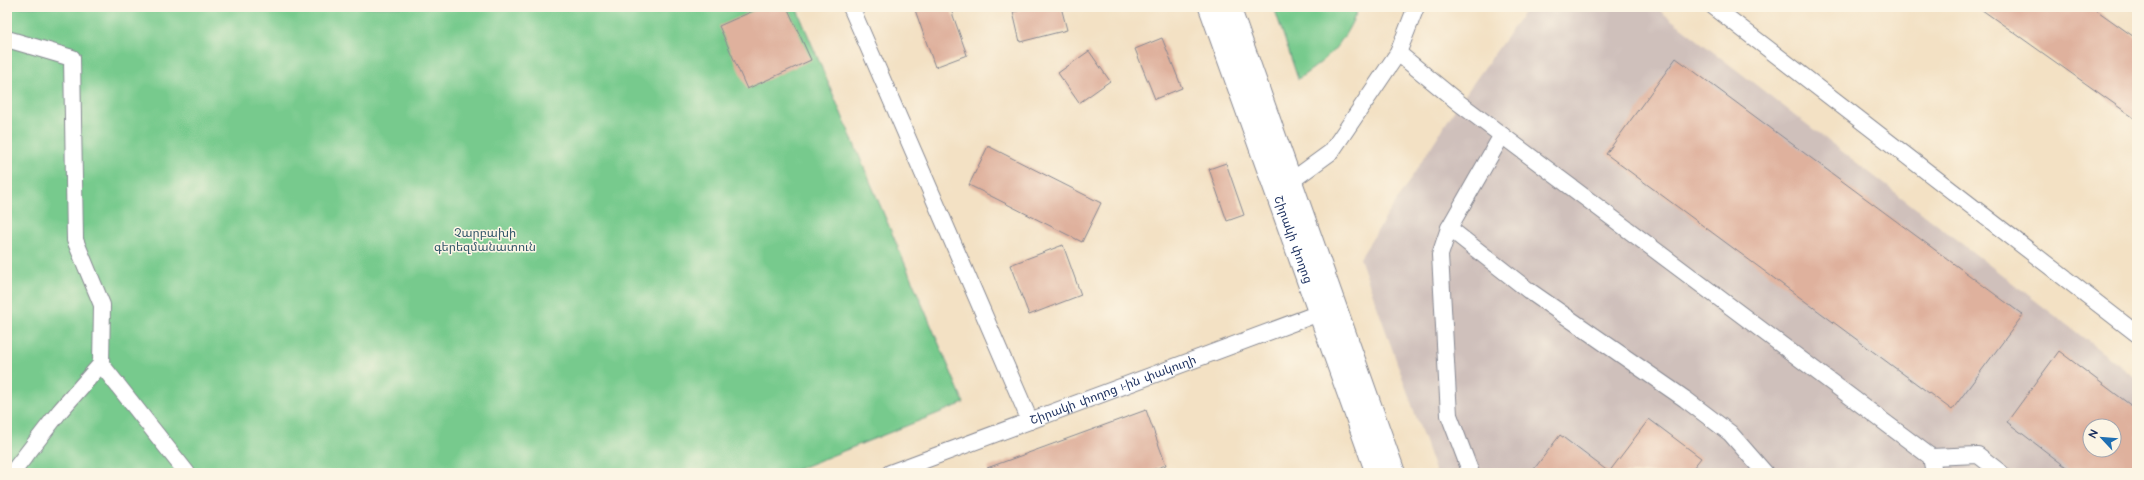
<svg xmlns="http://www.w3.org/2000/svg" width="2144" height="480" viewBox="0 0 2144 480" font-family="'Architects Daughter','Noto Sans Armenian',sans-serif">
<rect width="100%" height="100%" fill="#fcf5e5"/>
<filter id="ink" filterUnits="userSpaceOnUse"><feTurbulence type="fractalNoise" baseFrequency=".025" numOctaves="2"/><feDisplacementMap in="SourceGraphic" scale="8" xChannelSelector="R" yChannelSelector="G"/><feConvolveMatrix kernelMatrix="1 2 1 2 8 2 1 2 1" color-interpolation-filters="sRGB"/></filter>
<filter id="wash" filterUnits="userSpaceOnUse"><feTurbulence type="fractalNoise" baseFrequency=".012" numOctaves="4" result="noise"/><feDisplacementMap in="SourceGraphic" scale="16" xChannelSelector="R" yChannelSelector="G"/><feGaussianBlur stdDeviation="0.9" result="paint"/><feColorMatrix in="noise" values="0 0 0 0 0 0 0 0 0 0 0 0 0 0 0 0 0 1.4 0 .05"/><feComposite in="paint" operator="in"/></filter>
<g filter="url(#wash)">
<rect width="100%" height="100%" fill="#f3e1c4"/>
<!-- industrial -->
<path fill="#cfc0bb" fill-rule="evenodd" d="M 1528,7 L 1655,7 L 2137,379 L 2137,473 L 1436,473 L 1360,258 L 1459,103 ZM 2090,426 L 2114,426 L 2114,450 L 2090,450 Z"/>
<!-- green -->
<g fill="#77ca8d" stroke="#497c76">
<polygon points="7,7 796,7 964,403 788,473 7,473"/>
<path d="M 1274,7 L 1359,7 C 1343,44 1331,57 1298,79 Z"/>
</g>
<g id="blocks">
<!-- building -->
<g fill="#dfb19d" fill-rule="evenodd">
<polygon points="762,7 787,7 811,60 747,89 719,26"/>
<polygon points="914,7 950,7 967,55 935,67"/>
<polygon points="1033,7 1061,7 1067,30 1020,42 1013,12"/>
<polygon points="1978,7 2092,7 2137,39 2137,120"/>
<polygon points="1162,38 1182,88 1155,99 1135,49"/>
<polygon points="1089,51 1110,81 1079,103 1058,73"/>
<polygon points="1676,58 2023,315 1952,410 1606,154"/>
<polygon points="988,146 1101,203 1082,242 969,185"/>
<polygon points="1226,163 1244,215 1227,221 1209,169"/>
<polygon points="1063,245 1081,295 1029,315 1010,265"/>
<path d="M 2059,351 L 2137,410 L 2137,473 L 2074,473 L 2007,422 ZM 2090,426 L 2114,426 L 2114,450 L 2090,450 Z"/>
<polygon points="1146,410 1166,465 1143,473 989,473 987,468"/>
<polygon points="1649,419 1701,458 1689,473 1531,473 1560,435 1609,472"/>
</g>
</g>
</g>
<g filter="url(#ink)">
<use href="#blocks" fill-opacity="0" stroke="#878891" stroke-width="1"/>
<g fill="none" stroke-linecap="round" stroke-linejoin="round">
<!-- lane casing -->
<g stroke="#878891" stroke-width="18">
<g id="lane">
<polyline points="851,7 1030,421"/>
<polyline points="1714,7 2137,334"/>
<polyline points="7,39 72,58 75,240 102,305 101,364 187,473"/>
<polyline points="1398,53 1459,103 1931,457 1934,473"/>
<polyline points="1283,187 1331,152 1398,53 1416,7"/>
<polyline points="1449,228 1528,290 1685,399 1730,433 1765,473"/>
<polyline points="1931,457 1978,455 2001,473"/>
<polyline points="12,473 60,411 101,364"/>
<path id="s1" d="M 890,473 L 1330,309"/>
<polyline points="1471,473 1449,415 1440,255 1449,228 1502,135"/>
</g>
</g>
<!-- secondary casing -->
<g stroke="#878891" stroke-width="24">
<g id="secondary">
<path id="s2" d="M 1210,7 L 1377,473"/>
<polyline points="1229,7 1394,473"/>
</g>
</g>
<!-- lane -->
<use href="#lane" stroke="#fff" stroke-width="16"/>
<!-- secondary -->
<use href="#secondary" stroke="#fff" stroke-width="22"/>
</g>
</g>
<g text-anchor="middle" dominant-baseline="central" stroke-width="3" stroke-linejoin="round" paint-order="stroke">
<!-- park labels -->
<g font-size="12" fill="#32566a" stroke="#fcf5e5">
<text x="485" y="233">Չարբախի<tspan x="485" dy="14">գերեզմանատուն</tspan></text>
</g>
<!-- street labels -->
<g font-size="12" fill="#1b2f5e" stroke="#fcf5e5">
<text stroke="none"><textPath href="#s2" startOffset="247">Շիրակի փողոց</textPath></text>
<text stroke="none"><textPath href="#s1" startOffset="238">Շիրակի փողոց 1-ին փակուղի</textPath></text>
</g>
</g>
<!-- margin -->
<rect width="2144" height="480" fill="none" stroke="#fcf5e5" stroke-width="24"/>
<!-- north arrow -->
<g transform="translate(2102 438) rotate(296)"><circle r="19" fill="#fcf5e5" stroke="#a2a6af"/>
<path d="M0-3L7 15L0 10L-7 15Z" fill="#1f6fb2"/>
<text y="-6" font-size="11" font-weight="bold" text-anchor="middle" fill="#1b2f5e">N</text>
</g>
</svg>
